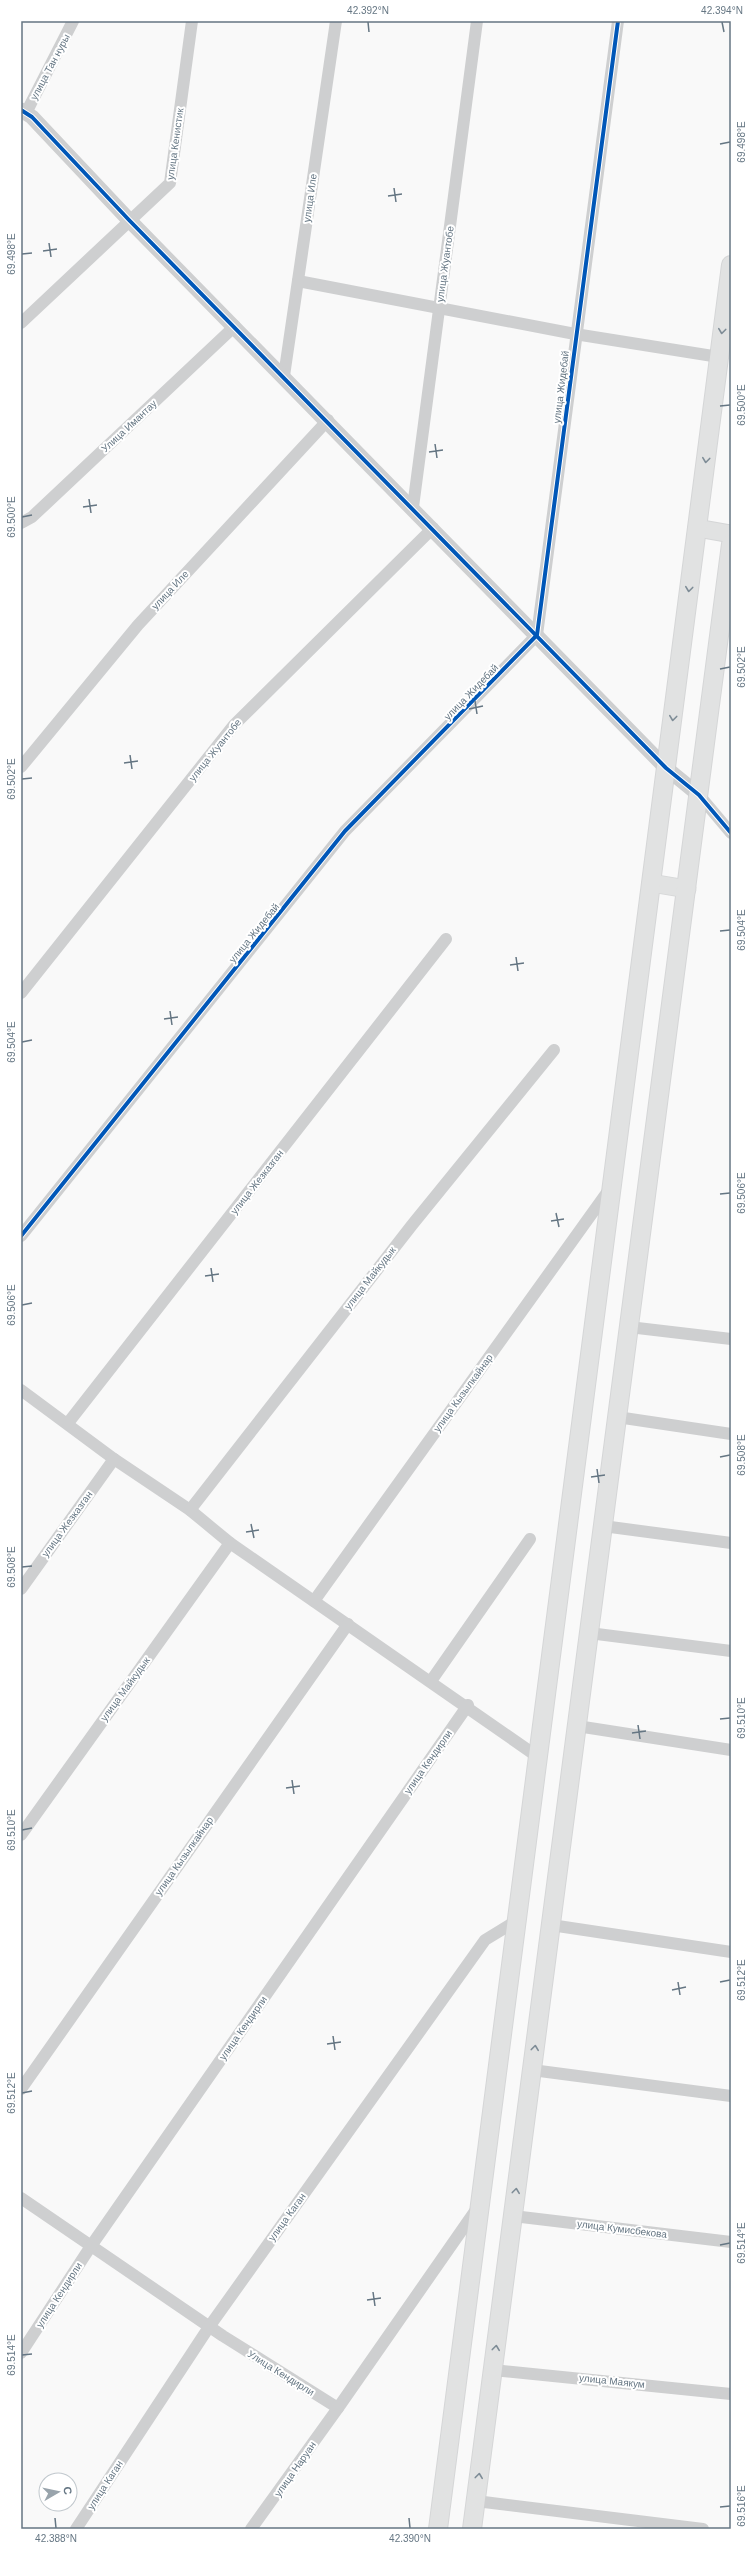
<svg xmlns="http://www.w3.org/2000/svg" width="752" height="2550" viewBox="0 0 752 2550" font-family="Helvetica,sans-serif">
<rect width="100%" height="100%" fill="#f9f9f9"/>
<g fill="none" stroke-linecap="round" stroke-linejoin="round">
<!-- secondary casing -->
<g stroke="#d5d6d7" stroke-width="19">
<g id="secondary">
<polyline points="697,528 731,534"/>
<polyline points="651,883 687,889"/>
</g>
</g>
<!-- primary casing -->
<g stroke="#d5d6d7" stroke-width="20">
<g id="primary">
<polyline points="438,2529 731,265"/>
<polyline points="472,2529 731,544"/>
</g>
</g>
<!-- minor -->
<g stroke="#cecfd0" stroke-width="12">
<polyline points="26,113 73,21"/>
<polyline points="298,281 575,334 719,357"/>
<polyline points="21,323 170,183 192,21"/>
<polyline points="284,376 336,21"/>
<polyline points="413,507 477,21"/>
<polyline points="21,523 32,517 235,326"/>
<polyline points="21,767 138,625 328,420"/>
<polyline points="699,795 731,833"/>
<polyline points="21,993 234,725 433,528"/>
<polyline points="21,1236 345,831 537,635 618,21"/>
<polyline points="629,1327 731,1339"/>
<polyline points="21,1390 114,1459 190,1510 230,1543 538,1757"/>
<polyline points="617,1417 731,1434"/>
<polyline points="68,1423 446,939"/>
<polyline points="190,1510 412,1225 554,1050"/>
<polyline points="603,1526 731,1543"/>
<polyline points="21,1589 114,1459"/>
<polyline points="314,1601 611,1187"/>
<polyline points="589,1633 731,1651"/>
<polyline points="431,1681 530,1539"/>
<polyline points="577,1726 731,1750"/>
<polyline points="21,1835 230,1543"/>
<polyline points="551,1925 731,1952"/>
<polyline points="532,2070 731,2096"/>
<polyline points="21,2089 348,1624"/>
<polyline points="21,2198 223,2336 338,2408 478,2207"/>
<polyline points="513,2216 731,2242"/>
<polyline points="21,2353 91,2246 468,1705"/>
<polyline points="493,2370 731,2394"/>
<polyline points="476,2501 703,2529"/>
<polyline points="76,2529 209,2327 485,1940 516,1921"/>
<polyline points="251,2529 338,2408"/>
</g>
<!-- tertiary -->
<polyline stroke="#cecfd0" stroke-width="15" points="21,110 32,117 129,220 666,768 699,795"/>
<!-- secondary -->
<use href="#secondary" stroke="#e1e2e2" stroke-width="17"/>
<!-- primary -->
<use href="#primary" stroke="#e1e2e2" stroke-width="18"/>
<!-- cycleway casing -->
<g stroke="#fff" stroke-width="6">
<g id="cycleway">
<polyline points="21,110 32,117 129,220 666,768 699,795 731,833"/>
<polyline points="21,1236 345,831 537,635 618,21"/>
</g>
</g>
<!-- cycleway -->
<use href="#cycleway" stroke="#0057b8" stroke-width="4"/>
</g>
<!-- one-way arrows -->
<defs><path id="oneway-chevron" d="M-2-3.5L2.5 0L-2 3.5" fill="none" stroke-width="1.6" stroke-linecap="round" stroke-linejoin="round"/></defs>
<g stroke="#7e8c96">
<use href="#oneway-chevron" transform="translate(722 331) rotate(97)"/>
<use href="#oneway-chevron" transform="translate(706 460) rotate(97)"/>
<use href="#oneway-chevron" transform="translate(689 589) rotate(97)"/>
<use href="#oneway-chevron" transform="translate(673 718) rotate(97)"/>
<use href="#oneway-chevron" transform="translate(535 2048) rotate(-83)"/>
<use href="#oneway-chevron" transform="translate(516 2191) rotate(-83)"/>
<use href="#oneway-chevron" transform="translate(496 2348) rotate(-83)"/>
<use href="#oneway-chevron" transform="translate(479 2476) rotate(-83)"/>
</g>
<!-- ticks -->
<path fill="none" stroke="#657683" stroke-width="1.5" d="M 368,22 L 369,32M 722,22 L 724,32M 720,144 L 730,142M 394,188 L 396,202M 388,196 L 402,194M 49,243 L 51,257M 43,251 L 57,249M 22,254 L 32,253M 720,406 L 730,405M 435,444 L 437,458M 429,452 L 443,450M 89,499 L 91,513M 83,507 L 97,505M 22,517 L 32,515M 720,669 L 730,667M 475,701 L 477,714M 469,709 L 483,706M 130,755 L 132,769M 124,763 L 138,761M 22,779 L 32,778M 720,931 L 730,930M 516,957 L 518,971M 510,965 L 524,963M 170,1011 L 172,1025M 164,1019 L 178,1017M 22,1042 L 32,1040M 720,1194 L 730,1193M 556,1213 L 559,1227M 551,1221 L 564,1219M 211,1268 L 213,1282M 205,1276 L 219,1274M 22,1305 L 32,1303M 720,1457 L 730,1455M 597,1469 L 599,1483M 591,1477 L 605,1475M 251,1524 L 254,1538M 246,1532 L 259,1530M 22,1567 L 32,1566M 720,1719 L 730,1718M 638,1725 L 640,1739M 632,1733 L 646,1731M 292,1780 L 294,1794M 286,1788 L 300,1786M 22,1830 L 32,1828M 678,1982 L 680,1995M 720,1982 L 730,1980M 672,1990 L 686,1987M 333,2036 L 335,2050M 327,2044 L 341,2042M 22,2093 L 32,2091M 720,2245 L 730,2243M 373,2292 L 375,2306M 367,2300 L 381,2298M 22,2355 L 32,2354M 720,2507 L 730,2506M 55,2518 L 56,2528M 409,2518 L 410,2528"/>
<g text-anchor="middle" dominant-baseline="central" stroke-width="4" stroke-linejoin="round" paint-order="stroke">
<!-- street labels -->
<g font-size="10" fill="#657683" stroke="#fff">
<text transform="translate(50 67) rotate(-62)">улица Тан нуры</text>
<text transform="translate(175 144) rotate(-82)">улица Кенистик</text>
<text transform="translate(310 198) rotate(-82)">улица Иле</text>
<text transform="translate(445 264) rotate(-82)">улица Жуантобе</text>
<text transform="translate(561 387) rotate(-83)">улица Жидебай</text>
<text transform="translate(129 426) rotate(-43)">Улица Имантау</text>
<text transform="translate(170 590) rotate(-47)">улица Иле</text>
<text transform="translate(471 692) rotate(-46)">улица Жидебай</text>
<text transform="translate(215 750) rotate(-51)">улица Жуантобе</text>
<text transform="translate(254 933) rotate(-51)">улица Жидебай</text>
<text transform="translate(257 1182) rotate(-52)">улица Жезказган</text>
<text transform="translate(370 1278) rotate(-52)">улица Майкудык</text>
<text transform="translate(463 1393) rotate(-54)">улица Кызылкайнар</text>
<text transform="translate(67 1524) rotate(-54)">улица Жезказган</text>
<text transform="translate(125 1689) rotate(-54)">улица Майкудык</text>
<text transform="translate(428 1762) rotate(-55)">улица Кендирли</text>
<text transform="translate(184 1856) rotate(-55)">улица Кызылкайнар</text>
<text transform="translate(243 2028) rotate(-55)">улица Кендирли</text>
<text transform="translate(287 2217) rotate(-54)">улица Каган</text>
<text transform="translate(622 2229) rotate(7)">улица Кумисбекова</text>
<text transform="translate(59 2295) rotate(-57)">улица Кендирли</text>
<text transform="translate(281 2373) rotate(32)">Улица Кендирли</text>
<text transform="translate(612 2381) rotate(6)">улица Маякум</text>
<text transform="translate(295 2469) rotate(-55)">улица Наруан</text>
<text transform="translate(105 2485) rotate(-57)">улица Каган</text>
</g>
</g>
<!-- border -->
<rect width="752" height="2550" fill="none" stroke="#ffffff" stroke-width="44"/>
<!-- north arrow -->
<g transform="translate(58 2492) rotate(81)"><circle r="19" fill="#ffffff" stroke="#c1c8cd"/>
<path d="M0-3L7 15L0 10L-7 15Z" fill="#99a4ac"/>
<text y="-6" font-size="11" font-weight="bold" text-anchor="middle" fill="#657683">С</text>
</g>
<rect x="22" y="22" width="708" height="2506" fill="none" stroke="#657683" stroke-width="1.5"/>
<g font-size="10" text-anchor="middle" fill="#657683">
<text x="368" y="14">42.392°N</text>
<text x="722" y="14">42.394°N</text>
<text transform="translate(741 142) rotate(-90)" y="4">69.498°E</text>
<text transform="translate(11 254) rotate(-90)" y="4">69.498°E</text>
<text transform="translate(741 405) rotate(-90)" y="4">69.500°E</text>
<text transform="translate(11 517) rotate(-90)" y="4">69.500°E</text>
<text transform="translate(741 667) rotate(-90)" y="4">69.502°E</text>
<text transform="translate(11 779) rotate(-90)" y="4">69.502°E</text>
<text transform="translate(741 930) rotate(-90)" y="4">69.504°E</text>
<text transform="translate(11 1042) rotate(-90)" y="4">69.504°E</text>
<text transform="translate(741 1193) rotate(-90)" y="4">69.506°E</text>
<text transform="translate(11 1305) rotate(-90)" y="4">69.506°E</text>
<text transform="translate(741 1455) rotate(-90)" y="4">69.508°E</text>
<text transform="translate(11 1567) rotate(-90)" y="4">69.508°E</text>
<text transform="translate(741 1718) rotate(-90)" y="4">69.510°E</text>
<text transform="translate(11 1830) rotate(-90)" y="4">69.510°E</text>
<text transform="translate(741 1980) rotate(-90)" y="4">69.512°E</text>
<text transform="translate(11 2093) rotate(-90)" y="4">69.512°E</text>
<text transform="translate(741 2243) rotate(-90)" y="4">69.514°E</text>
<text transform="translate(11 2355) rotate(-90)" y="4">69.514°E</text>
<text transform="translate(741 2506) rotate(-90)" y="4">69.516°E</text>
<text x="56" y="2542">42.388°N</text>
<text x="410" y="2542">42.390°N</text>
</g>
</svg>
